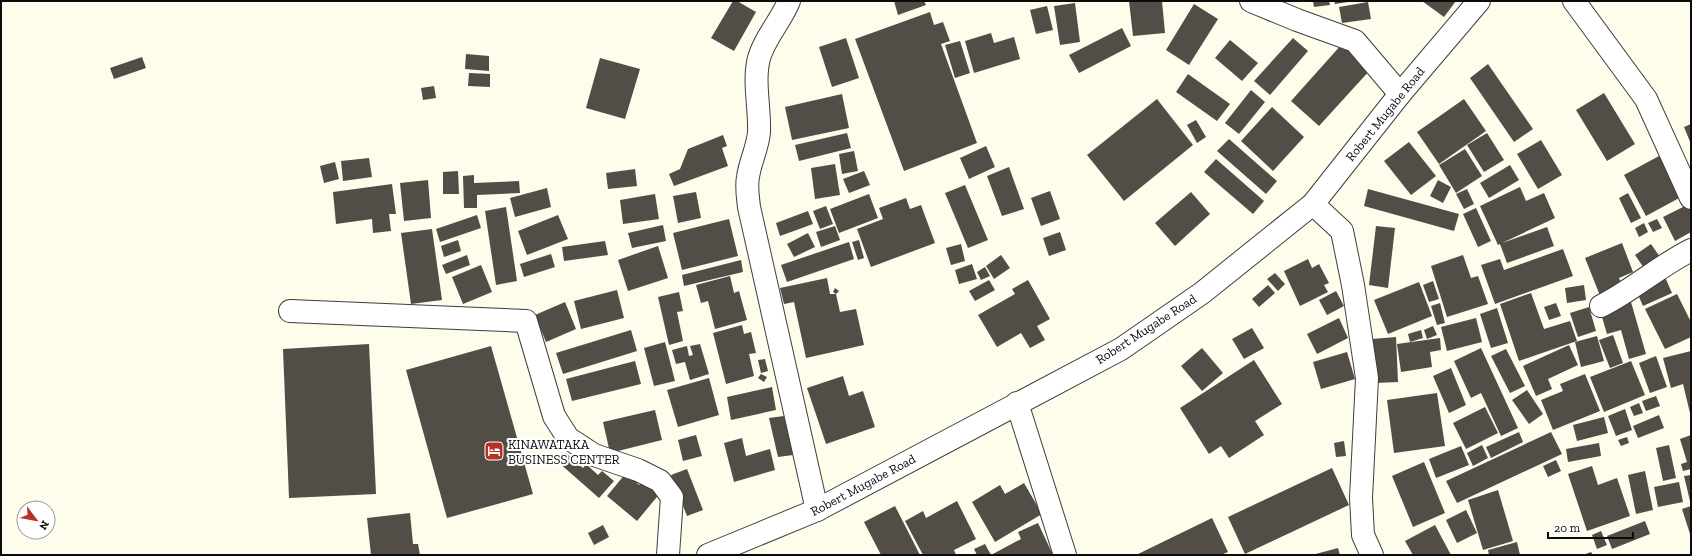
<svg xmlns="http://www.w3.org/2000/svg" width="1692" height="556" viewBox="0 0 1692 556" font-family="'Zilla Slab',serif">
<rect width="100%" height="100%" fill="#fefcea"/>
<!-- building -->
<g fill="#534d48">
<polygon points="733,1 737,1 756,12 734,51 711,38"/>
<polygon points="894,1 924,1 926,5 898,15"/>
<polygon points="1129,1 1162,1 1165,33 1133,36"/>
<polygon points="1313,1 1329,1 1330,5 1314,7"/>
<polygon points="1334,1 1348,1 1348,2 1335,4"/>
<polygon points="1422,1 1456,1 1444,17"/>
<polygon points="1368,2 1371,19 1342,23 1339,7"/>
<polygon points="1075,3 1080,42 1060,45 1054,6"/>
<polygon points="1194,4 1218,19 1189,65 1166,50"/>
<polygon points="1047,6 1053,30 1036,34 1030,10"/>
<polygon points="930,12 934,25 943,22 950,41 941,44 977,143 904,171 855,39"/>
<polygon points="1122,28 1131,46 1079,73 1069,55"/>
<polygon points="991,33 994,43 1014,37 1020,59 974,73 965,41"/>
<polygon points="846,38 859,78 832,87 819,47"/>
<polygon points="1293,38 1308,51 1270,95 1254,81"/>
<polygon points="1230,40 1258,63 1242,81 1215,58"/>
<polygon points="960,41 970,73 955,78 945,45"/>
<polygon points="1342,44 1371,69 1319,126 1291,101"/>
<polygon points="466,54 489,56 489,71 465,69"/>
<polygon points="142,57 146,68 114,79 110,68"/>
<polygon points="600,58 640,69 625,119 586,108"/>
<polygon points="1488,64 1533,129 1514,142 1470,78"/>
<polygon points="469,73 490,74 490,87 468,86"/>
<polygon points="1188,74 1230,104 1217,121 1176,92"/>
<polygon points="434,86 436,98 423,100 421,88"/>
<polygon points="1251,90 1265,102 1239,134 1225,123"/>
<polygon points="1604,93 1635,144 1607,161 1576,110"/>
<polygon points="842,94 849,128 792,140 785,107"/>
<polygon points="1157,99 1193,145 1124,201 1087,155"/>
<polygon points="1464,99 1486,131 1439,164 1417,132"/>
<polygon points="1272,107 1304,137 1273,171 1241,141"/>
<polygon points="1196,120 1206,137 1197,143 1187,125"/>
<polygon points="1691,124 1691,144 1684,127"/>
<polygon points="847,133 851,148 799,161 795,145"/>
<polygon points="1487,133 1504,160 1484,172 1467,145"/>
<polygon points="723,135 727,146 722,148 728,166 674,186 669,174 680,169 688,149"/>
<polygon points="1229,139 1277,181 1266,194 1217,151"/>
<polygon points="1541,140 1562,175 1538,189 1517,154"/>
<polygon points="1409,142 1436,176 1411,195 1384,161"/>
<polygon points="986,146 995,167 969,179 960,158"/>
<polygon points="1465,149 1482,176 1456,193 1439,165"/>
<polygon points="854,151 858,171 842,174 839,154"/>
<polygon points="1659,156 1681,197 1646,216 1624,175"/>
<polygon points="369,158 372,177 343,181 341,161"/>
<polygon points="1216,159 1264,201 1253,214 1204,172"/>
<polygon points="335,162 339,179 324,183 320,166"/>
<polygon points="835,164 840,195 815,199 811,168"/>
<polygon points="1510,165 1519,180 1489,198 1480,183"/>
<polygon points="1009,167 1024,209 1002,216 987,176"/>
<polygon points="635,169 637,186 608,189 606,173"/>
<polygon points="458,171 459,194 443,194 443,172"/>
<polygon points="864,171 870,185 849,193 843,179"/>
<polygon points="474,175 474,183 519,181 520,193 477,195 477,208 464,208 463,176"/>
<polygon points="428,180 431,218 404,221 400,183"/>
<polygon points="1438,180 1451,187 1443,203 1430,196"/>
<polygon points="392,184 396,214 389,214 391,231 373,233 372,219 336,224 333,192"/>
<polygon points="965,185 988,240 968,248 945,193"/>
<polygon points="1520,187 1526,201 1544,193 1555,218 1502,243 1547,227 1554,246 1507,263 1500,244 1498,245 1480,206"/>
<polygon points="547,188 551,207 515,217 510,198"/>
<polygon points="1368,189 1459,214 1454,231 1364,206"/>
<polygon points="1467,189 1474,204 1464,209 1456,194"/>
<polygon points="1050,191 1060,219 1041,226 1031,198"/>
<polygon points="696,192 701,218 678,223 673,196"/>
<polygon points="1191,192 1210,214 1175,246 1155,223"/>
<polygon points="1628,193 1641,218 1631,223 1619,198"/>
<polygon points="655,194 659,219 623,224 620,200"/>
<polygon points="869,194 878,218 839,233 830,209"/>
<polygon points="906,198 910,209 921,205 935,243 871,267 857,229 883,219 879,208"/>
<polygon points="1689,204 1691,208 1691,232 1675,241 1663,217"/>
<polygon points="826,206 833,224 820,229 813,211"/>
<polygon points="506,207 517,281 496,285 485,211"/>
<polygon points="1476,208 1491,241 1478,247 1463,214"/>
<polygon points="808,211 813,224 780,236 776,223"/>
<polygon points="477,215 481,228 440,242 436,229"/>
<polygon points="558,215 568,239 527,255 518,231"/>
<polygon points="729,219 738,256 682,270 673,233"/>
<polygon points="1657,219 1662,228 1653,232 1648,223"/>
<polygon points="1644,223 1648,232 1639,237 1635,228"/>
<polygon points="663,225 666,241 632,248 628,233"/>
<polygon points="835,226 840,240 821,247 816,232"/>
<polygon points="1376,226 1395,228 1388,288 1369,285"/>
<polygon points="432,229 442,300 411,304 401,233"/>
<polygon points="1060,232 1066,250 1049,256 1043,238"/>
<polygon points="808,233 815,247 794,257 787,244"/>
<polygon points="458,240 461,251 444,257 441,246"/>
<polygon points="859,240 864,258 858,260 852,242"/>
<polygon points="605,241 608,255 564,261 562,247"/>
<polygon points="849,242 854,259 787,282 781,265"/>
<polygon points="1622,243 1633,272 1619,278 1624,289 1601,298 1585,258"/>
<polygon points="961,244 965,261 951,265 946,248"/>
<polygon points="1651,244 1662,260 1646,271 1635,255"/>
<polygon points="658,246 668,278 628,291 618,260"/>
<polygon points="1563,249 1573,276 1495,304 1481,265 1500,259 1504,270"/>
<polygon points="551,254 555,267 524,277 520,264"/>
<polygon points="467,255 470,265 446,274 442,265"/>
<polygon points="1001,255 1010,268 994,279 986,266"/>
<polygon points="1463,255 1471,278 1478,276 1488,304 1447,317 1431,266"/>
<polygon points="1308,259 1312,268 1319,264 1329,283 1324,285 1328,292 1300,306 1284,271"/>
<polygon points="741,260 743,272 684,286 682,275"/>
<polygon points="972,264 977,279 959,284 955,270"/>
<polygon points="481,265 492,292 463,304 452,277"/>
<polygon points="985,267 990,276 981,280 977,272"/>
<polygon points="1275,273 1285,284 1278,291 1267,279"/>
<polygon points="730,276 734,293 739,291 747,320 715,329 708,301 701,303 696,285"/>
<polygon points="1665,277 1672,293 1643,306 1636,290"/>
<polygon points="827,278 830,294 836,294 833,292 835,288 839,291 836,294 840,312 856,309 864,345 806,358 794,302 784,304 780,288"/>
<polygon points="989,280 995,290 975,301 969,291"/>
<polygon points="1028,280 1050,319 1037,326 1045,340 1030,348 1021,333 997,347 978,315 1015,294 1012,289"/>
<polygon points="1433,281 1439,299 1429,302 1423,285"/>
<polygon points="1419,282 1432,316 1388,334 1374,300"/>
<polygon points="1268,285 1275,293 1259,307 1252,299"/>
<polygon points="1584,285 1586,300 1567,303 1565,288"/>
<polygon points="617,290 624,318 581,329 574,301"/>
<polygon points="1336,291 1344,306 1327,315 1319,300"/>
<polygon points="679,292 683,311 677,312 683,341 669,345 658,297"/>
<polygon points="1531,293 1544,329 1570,321 1577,341 1519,361 1500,304"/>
<polygon points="1677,294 1691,322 1691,337 1665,349 1645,309"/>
<polygon points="565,302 576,329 546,342 535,315"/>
<polygon points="1631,302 1646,354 1629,359 1621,330 1607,334 1600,310"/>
<polygon points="1440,303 1445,323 1437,325 1431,306"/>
<polygon points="1556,303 1561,316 1549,320 1544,307"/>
<polygon points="1589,307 1596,331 1578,337 1570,313"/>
<polygon points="1497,308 1508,343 1491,348 1480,314"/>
<polygon points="1339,318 1348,338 1317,354 1307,334"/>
<polygon points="1476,318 1482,342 1447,351 1441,327"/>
<polygon points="742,325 744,334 751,332 756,353 749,354 754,376 726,384 713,333"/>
<polygon points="1433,326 1437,335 1427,339 1424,330"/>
<polygon points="1252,328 1264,348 1244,359 1232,339"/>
<polygon points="631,330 637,351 563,374 556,353"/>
<polygon points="1421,330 1423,338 1410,342 1408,334"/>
<polygon points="1613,335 1623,363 1610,368 1599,340"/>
<polygon points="1597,336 1604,361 1581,367 1575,342"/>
<polygon points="1396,337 1398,382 1375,383 1372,339"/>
<polygon points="1440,338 1441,350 1430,352 1432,367 1401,372 1397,344"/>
<polygon points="665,342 675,381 654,386 644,348"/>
<polygon points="369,344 376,494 289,498 283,349"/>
<polygon points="700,344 709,374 690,380 685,362 676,364 672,350 687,346 689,356 693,355 690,346"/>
<polygon points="1569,345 1578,365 1548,379 1552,389 1536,396 1523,366"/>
<polygon points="491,346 533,494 447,518 406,370"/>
<polygon points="1202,348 1223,373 1202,391 1181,366"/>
<polygon points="1481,348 1518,428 1501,436 1481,393 1471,398 1454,361"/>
<polygon points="1506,349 1525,386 1510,393 1491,356"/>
<polygon points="1691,351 1691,413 1690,413 1683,384 1671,388 1663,358"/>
<polygon points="1347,352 1355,379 1321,389 1313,362"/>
<polygon points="1656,356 1667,387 1650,393 1639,363"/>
<polygon points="765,359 768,371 761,373 758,360"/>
<polygon points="1254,360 1282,404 1255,421 1264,435 1229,458 1221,446 1209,454 1180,408"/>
<polygon points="635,361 641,384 572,401 566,379"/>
<polygon points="1631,361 1645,395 1604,412 1590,377"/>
<polygon points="1451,368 1466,405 1449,413 1433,376"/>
<polygon points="761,374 767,377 764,382 758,378"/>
<polygon points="1585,374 1600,411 1553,430 1541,400 1563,391 1560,384"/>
<polygon points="843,376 849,396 863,391 875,427 826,444 807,388"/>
<polygon points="709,378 719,415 678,427 667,390"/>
<polygon points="772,387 776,410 731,420 727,397"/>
<polygon points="1527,390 1543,414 1529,424 1512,400"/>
<polygon points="1437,393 1445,446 1394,453 1387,400"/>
<polygon points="1656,396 1660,406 1646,411 1642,401"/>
<polygon points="1639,403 1643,413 1634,416 1630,407"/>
<polygon points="1485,407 1498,433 1466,449 1453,423"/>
<polygon points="1625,409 1632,430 1616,436 1608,416"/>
<polygon points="655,410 662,440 610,453 603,422"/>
<polygon points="1659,415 1664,428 1638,438 1633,426"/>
<polygon points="784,416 793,455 778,457 769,418"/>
<polygon points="1604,417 1608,433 1577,441 1573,425"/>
<polygon points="1519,432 1523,442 1491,458 1486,447"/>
<polygon points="1551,432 1562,454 1457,503 1446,481"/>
<polygon points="696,435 702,456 683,461 678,440"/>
<polygon points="1691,435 1691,469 1683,471 1681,464 1687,462 1680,439"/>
<polygon points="1627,437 1629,443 1621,446 1618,440"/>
<polygon points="742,438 746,456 770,449 775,470 734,482 724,443"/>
<polygon points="1344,441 1346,456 1336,457 1334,443"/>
<polygon points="1599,443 1601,456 1568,462 1566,449"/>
<polygon points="1482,445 1488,458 1473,466 1467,453"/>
<polygon points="1669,445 1676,478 1663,481 1656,448"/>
<polygon points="1461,446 1469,465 1436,478 1429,459"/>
<polygon points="566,453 583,468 586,464 598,475 602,471 614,481 599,498 558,462"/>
<polygon points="1556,460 1561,471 1548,477 1543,466"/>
<polygon points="1424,462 1445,513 1413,527 1392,476"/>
<polygon points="1592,466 1598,485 1617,478 1630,516 1587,531 1568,474"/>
<polygon points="1332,468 1349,505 1245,554 1228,517"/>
<polygon points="687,469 703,510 687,516 671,475"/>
<polygon points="1645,471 1653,510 1636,514 1628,475"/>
<polygon points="626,473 639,485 645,479 661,492 637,521 607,496"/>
<polygon points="1691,475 1691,500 1690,501 1684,476"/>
<polygon points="1679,482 1683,502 1658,507 1654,487"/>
<polygon points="1024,483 1042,514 995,542 972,502 1000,485 1005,494"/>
<polygon points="1498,490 1513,541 1483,550 1468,500"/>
<polygon points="957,501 976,539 954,550 956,555 923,555 905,521 923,511 926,518"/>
<polygon points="895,506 920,555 881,555 864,522"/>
<polygon points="1691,506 1691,537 1682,509"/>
<polygon points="1466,510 1477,533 1457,543 1446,520"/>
<polygon points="410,513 413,544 418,544 420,555 371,555 367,518"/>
<polygon points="1212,518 1228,552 1221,555 1136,555"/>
<polygon points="1645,521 1650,534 1612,549 1607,536"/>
<polygon points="1038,523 1053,555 977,555 974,549 985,544 991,555 1021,539 1018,532"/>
<polygon points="603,525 609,537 594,545 588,533"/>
<polygon points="1435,525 1451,555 1413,555 1405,541"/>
<polygon points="1601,531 1607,545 1597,549 1592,535"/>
<polygon points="1517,542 1520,555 1489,555 1488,550"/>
<polygon points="1338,548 1340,555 1312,555"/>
<polygon points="1591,552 1593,555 1583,555"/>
</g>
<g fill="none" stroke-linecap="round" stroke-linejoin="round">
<!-- minor casing -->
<g stroke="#3e3e3e" stroke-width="24">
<g id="minor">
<path d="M 789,1 C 781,21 765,37 759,58 C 753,81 760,108 759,132 C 758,147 750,162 748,177 C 746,187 748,197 749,207 L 817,510"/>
<polyline points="1251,1 1297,20 1355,41 1400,94"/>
<polyline points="1574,1 1646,99 1691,198"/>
<polyline points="1313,204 1342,231 1353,285 1367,378 1361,498 1363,535 1372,555"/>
<path d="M 1601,306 C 1633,290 1659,266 1691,250"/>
<polyline points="290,311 526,321 554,416 568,438 594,455 638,470 660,481 672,497 668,555"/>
<polyline points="1017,403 1065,555"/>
</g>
</g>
<!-- tertiary casing -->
<g stroke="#3e3e3e" stroke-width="24">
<polyline id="tertiary" points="708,555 817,510 1121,349 1202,293 1313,204 1400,94 1479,1"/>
</g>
<!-- minor -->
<use href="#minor" stroke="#fff" stroke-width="22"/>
<!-- tertiary -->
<use href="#tertiary" stroke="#fff" stroke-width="22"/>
</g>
<!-- icons -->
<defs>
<g id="hotel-square" transform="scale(1)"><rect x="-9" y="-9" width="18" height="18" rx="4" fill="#b53229" stroke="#fff"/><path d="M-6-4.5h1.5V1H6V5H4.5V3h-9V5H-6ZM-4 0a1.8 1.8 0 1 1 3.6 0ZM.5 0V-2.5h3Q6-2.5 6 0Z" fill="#fff"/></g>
</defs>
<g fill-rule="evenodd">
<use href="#hotel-square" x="494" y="451"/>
</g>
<g text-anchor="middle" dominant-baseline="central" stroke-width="4" stroke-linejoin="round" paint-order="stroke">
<!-- street labels -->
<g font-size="13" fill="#0b0b0b" stroke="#fff">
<text transform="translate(1385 114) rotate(-51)">Robert Mugabe Road</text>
<text transform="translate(1146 329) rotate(-33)">Robert Mugabe Road</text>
<text transform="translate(863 485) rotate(-28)">Robert Mugabe Road</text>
</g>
<!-- poi labels -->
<g font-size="13" fill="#0b0b0b" stroke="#fff" text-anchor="start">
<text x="508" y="444">KINAWATAKA<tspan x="508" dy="15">BUSINESS CENTER</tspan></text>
</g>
</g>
<!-- border -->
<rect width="1692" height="556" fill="none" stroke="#0b0b0b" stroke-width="4"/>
<!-- north arrow -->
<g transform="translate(36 520) rotate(122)"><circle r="19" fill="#ffffff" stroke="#9d9d9d"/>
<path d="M0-3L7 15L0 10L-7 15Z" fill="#b53229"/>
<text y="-6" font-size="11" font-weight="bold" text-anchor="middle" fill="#0b0b0b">N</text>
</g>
<!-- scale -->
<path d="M1548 532v6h85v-6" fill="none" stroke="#0b0b0b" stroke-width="2"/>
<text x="1554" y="532" font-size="12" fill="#0b0b0b" stroke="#ffffff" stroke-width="3" paint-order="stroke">20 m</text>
</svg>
